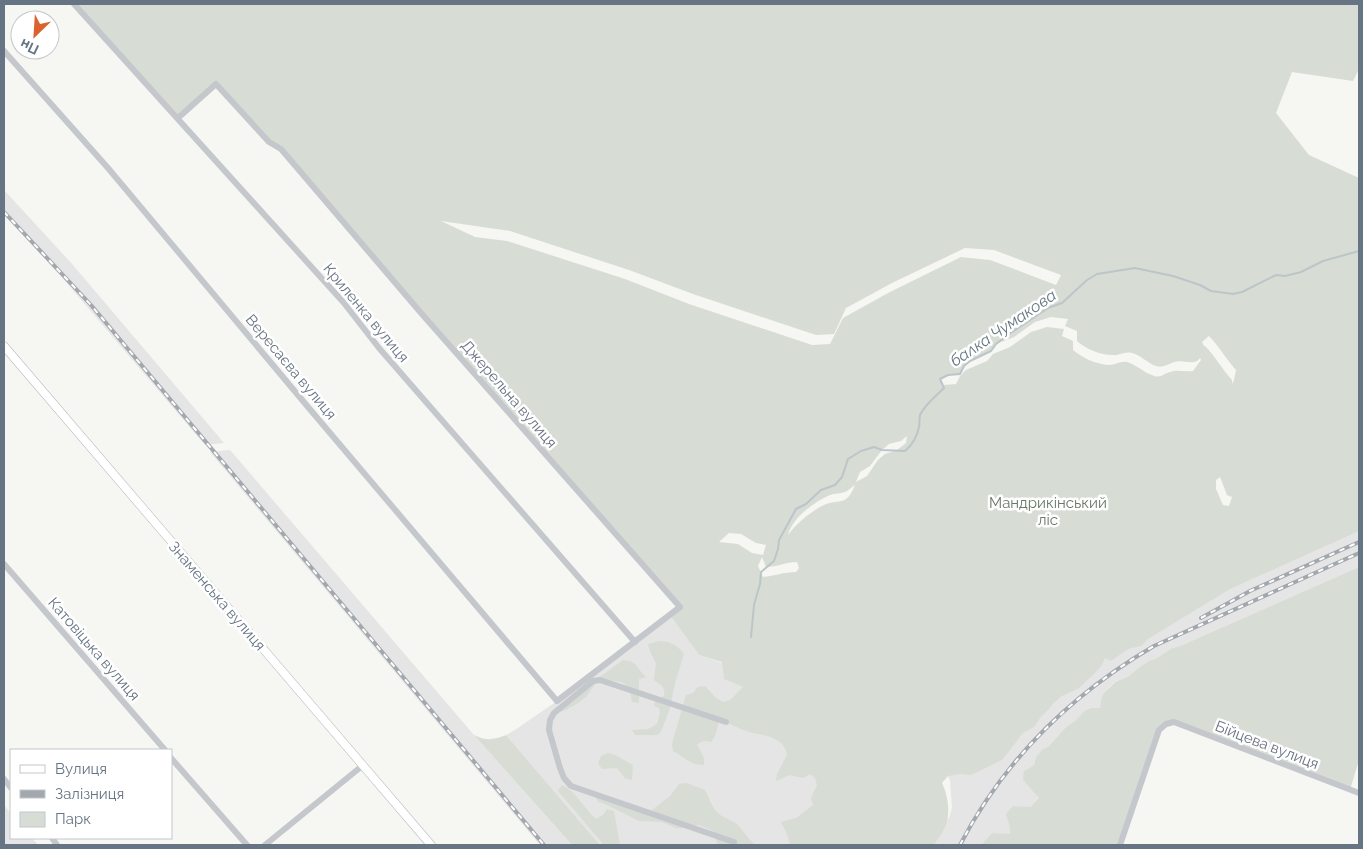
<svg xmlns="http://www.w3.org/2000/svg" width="1363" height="849" viewBox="0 0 1363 849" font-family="Raleway,sans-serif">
<rect width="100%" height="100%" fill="#f6f6f3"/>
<!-- built -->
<g fill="#e4e5e4">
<polygon points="4,190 72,264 224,443 205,445 60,275 4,214"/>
<polygon points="230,450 474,735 572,845 540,845 210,452"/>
<polygon points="1359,526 1359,567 1180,646 1172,648 1157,658 1149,661 1141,666 1129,676 1114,682 1103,694 1101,700 1100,708 1091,708 1084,711 1076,720 1066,727 1048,747 1036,757 1034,765 1024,771 1033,790 1039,798 1031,808 1013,806 1009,824 1010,835 992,833 981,845 926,845 949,818 952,808 950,780 946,773 1022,732 1106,656 1234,579"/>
<polygon points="669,614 699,655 723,663 724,679 744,687 840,788 818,845 600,845 506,735 515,730 557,701"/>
<polygon points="4,805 11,814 11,838 32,838 38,845 4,845"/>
</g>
<!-- green -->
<g fill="#d7ddd4" fill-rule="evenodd">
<path d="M 75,4 L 1359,4 L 1359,69 L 1353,81 L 1292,72 L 1276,113 L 1309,155 L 1359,178 L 1359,531 L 1230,589 L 1148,639 L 1141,646 L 1128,649 L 1111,661 L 1105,658 L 1102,665 L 1095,673 L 1079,688 L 1062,696 L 1054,703 L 1047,711 L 1040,718 L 1034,727 L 1023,733 L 1002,760 L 971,775 L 960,774 L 948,776 L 942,783 C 948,795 951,815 945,827 C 942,834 937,839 934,845 L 790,845 L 787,834 L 781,822 L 796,818 L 813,805 L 811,798 L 817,785 L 815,778 L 810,774 L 803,778 L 789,775 L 776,781 L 777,774 L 787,755 C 786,751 785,747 782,744 C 772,734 754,735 741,729 C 733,725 729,723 719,722 C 716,730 717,736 711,742 L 704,741 L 697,744 L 704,758 L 704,765 C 689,765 685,757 673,751 L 672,744 L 686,695 L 693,693 L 698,687 L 705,686 L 716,698 L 723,702 L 730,700 L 743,687 L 724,679 L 722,662 L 699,655 L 669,614 L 679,607 L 281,149 L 269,142 L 216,84 L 178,118 ZM 441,221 L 510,231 L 629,270 L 693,294 L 816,335 L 834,334 L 846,308 L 892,283 L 965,248 L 994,250 L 1061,275 L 1056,285 L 990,260 L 961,257 L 888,293 L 843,318 L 830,344 L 812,345 L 689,304 L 625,279 L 532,249 L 507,241 L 475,237 ZM 1051,317 L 1068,319 L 1065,326 L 1077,331 L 1077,341 C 1086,349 1100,355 1113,355 C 1119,356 1124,351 1132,353 C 1141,355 1147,363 1156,366 C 1164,368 1168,364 1174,362 C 1181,360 1187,363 1194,362 C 1198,361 1197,361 1200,358 L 1201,360 L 1193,371 C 1185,372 1177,369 1170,372 C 1163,374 1160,379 1152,375 C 1143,372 1137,365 1127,362 C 1120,361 1115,365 1109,365 C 1095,364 1083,358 1073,350 L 1073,341 L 1062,336 L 1064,329 L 1047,327 L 1031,332 L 1010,347 L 993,354 L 987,361 L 966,370 L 960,376 L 956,384 L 943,385 L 941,379 L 948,375 L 960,374 L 964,366 L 970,361 L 991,351 L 996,344 L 1014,337 L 1035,322 ZM 1209,336 C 1219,346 1226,359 1236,370 L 1234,380 L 1232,384 L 1232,380 C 1222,369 1215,356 1205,346 L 1204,346 L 1202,342 ZM 907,436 L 906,443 L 897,450 L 885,454 L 878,460 L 867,476 L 856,482 L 860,472 L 870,466 L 882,450 L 889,444 L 901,441 ZM 1220,477 L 1227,495 L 1232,497 L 1229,506 L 1223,505 L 1216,489 L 1216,480 ZM 855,485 C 846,507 841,498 824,505 C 810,512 797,523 788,535 C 792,518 814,502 830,495 C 835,493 840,494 845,492 C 848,491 852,487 855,485 ZM 729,533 L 741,534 L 756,543 L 766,545 L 763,555 L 752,553 L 738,544 L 719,542 ZM 762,557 L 766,567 C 777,567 786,562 797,562 L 799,568 L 796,572 C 783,572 775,576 763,577 L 758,566 Z"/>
<polygon points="1359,567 1359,760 1350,790 1174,722 1159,730 1120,845 981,845 992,833 1010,834 1009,824 1006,814 1013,806 1031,807 1039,798 1023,780 1024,771 1034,765 1036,757 1042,750 1048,747 1066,727 1076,720 1084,711 1091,708 1100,708 1101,700 1103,694 1115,682 1129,676 1141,666 1149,661 1157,658 1172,648 1180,646"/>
<path d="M 659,641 C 669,641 678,645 684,654 L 675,683 L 670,708 L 661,732 L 657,735 L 635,735 L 632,730 L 648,729 L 657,724 L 660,713 L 659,708 L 654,706 L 655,700 L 664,696 C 666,686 661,686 654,680 L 656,663 C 653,658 649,650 648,644 Z"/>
<path d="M 623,660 C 638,661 636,668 646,677 L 639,679 L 639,703 L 632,702 C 631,698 631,693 629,690 C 625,677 609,683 600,680 C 593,685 591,691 586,697 C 581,701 567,711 560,712 L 561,705 Z"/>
<path d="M 474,735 C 486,741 494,740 506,735 L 600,845 L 572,845 Z"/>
<polygon points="608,753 615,755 633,765 632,780 625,778 617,768 602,769 598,763 601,756"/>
<path d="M 686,783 L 705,790 C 710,799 711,807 719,814 C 724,818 732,820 737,824 C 744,831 748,840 756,845 L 718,845 L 713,831 L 699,825 L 684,828 L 676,828 L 662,822 L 639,821 L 605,804 L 598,802 L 595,795 L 647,814 L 670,796 L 679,784 Z"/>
<path d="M 562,785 C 577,792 584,809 596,819 L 603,815 L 607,809 L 614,811 L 620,845 L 604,845 L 558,791 Z"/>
</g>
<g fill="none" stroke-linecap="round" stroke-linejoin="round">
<!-- stream -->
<path stroke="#bcc5ca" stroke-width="2" d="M 751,637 L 754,605 L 760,584 L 761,572 L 774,561 L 778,549 L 779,540 L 796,509 L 806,504 L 821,490 L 835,485 L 842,477 L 848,459 L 861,451 L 874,447 L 882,450 L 905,451 C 912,445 917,437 919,427 C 920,423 919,419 920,415 C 925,404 936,396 944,388 L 940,379 L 948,375 L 960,374 L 964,366 L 970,361 L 991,351 L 996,344 L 1009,334 L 1048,308 L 1062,303 L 1087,280 L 1097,274 L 1135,268 L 1173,276 L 1200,285 L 1211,291 L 1233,294 L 1242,292 L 1276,275 L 1285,276 L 1301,272 L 1323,261 L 1359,251"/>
<!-- major casing -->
<g stroke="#b5b9bd" stroke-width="9">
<polyline id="major" points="4,346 431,845"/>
</g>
<!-- minor -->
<g stroke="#c4c7cb" stroke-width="6">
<polyline points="74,4 344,303 379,348 635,642"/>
<polyline points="4,51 108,168 308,407 557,701 680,607 421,313 281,149 269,142 216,84 178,118"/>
<polyline points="4,564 165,750"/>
<polyline points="726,722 600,680 593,681 554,713 550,720 549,730 560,768 564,778 571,786 734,842"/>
<polyline points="171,758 247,845"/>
<polyline points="4,779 11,788"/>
<polyline points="52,838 57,845"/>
<polyline points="265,845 362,766"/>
<polyline points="1120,845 1159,730 1166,724 1174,722 1359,793"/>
</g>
<!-- major -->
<use href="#major" stroke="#fff" stroke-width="8"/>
<!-- rail casing -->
<g stroke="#a3a8ae" stroke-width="4">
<g id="rail">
<polyline points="4,212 91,305 544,845"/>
<polyline points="1201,618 1250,591 1359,542"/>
<path d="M 960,845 C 1004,760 1072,694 1154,646 L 1359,553"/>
</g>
</g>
<!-- rail -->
<use href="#rail" stroke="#fff" stroke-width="2" stroke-dasharray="5.5" stroke-linecap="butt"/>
</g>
<g text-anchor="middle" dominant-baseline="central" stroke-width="5" stroke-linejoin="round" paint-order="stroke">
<!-- street labels -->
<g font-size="15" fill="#667483" stroke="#fff">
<text transform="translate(366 313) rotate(50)">Криленка вулиця</text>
<text transform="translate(291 367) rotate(50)">Вересаєва вулиця</text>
<text transform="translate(509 394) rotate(49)">Джерельна вулиця</text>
<text transform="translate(217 596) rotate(49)">Знаменська вулиця</text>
<text transform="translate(94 649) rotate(49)">Катовіцька вулиця</text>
<text transform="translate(1267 745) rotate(21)">Бійцева вулиця</text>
</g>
<!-- park labels -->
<g font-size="15" fill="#687a65" stroke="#fff">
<text x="1048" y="503">Мандрикінський<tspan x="1048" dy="17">ліс</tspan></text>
</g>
<!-- water labels -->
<g font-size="16" font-style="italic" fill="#62767f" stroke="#fff">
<text transform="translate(1003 328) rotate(-34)">балка Чумакова</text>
</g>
</g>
<!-- border -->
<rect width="1363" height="849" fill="none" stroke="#667483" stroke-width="10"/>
<!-- legend -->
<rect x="10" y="749" width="162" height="90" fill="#ffffff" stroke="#c2c7cd"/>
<rect x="20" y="765" width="25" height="8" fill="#ffffff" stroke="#c2c7cd"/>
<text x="55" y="774" font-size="15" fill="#667483">Вулиця</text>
<rect x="20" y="790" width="25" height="8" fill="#a3a8ae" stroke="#c2c7cd"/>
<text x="55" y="799" font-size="15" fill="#667483">Залізниця</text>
<rect x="20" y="812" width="25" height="15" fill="#d7ddd4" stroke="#c2c7cd"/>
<text x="55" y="824" font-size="15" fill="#667483">Парк</text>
<!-- north arrow -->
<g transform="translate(35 35) rotate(205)"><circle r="24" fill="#ffffff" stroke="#c2c7cd"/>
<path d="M0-4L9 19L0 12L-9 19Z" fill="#dc622d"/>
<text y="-8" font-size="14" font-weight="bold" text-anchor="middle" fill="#667483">Пн</text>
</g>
</svg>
